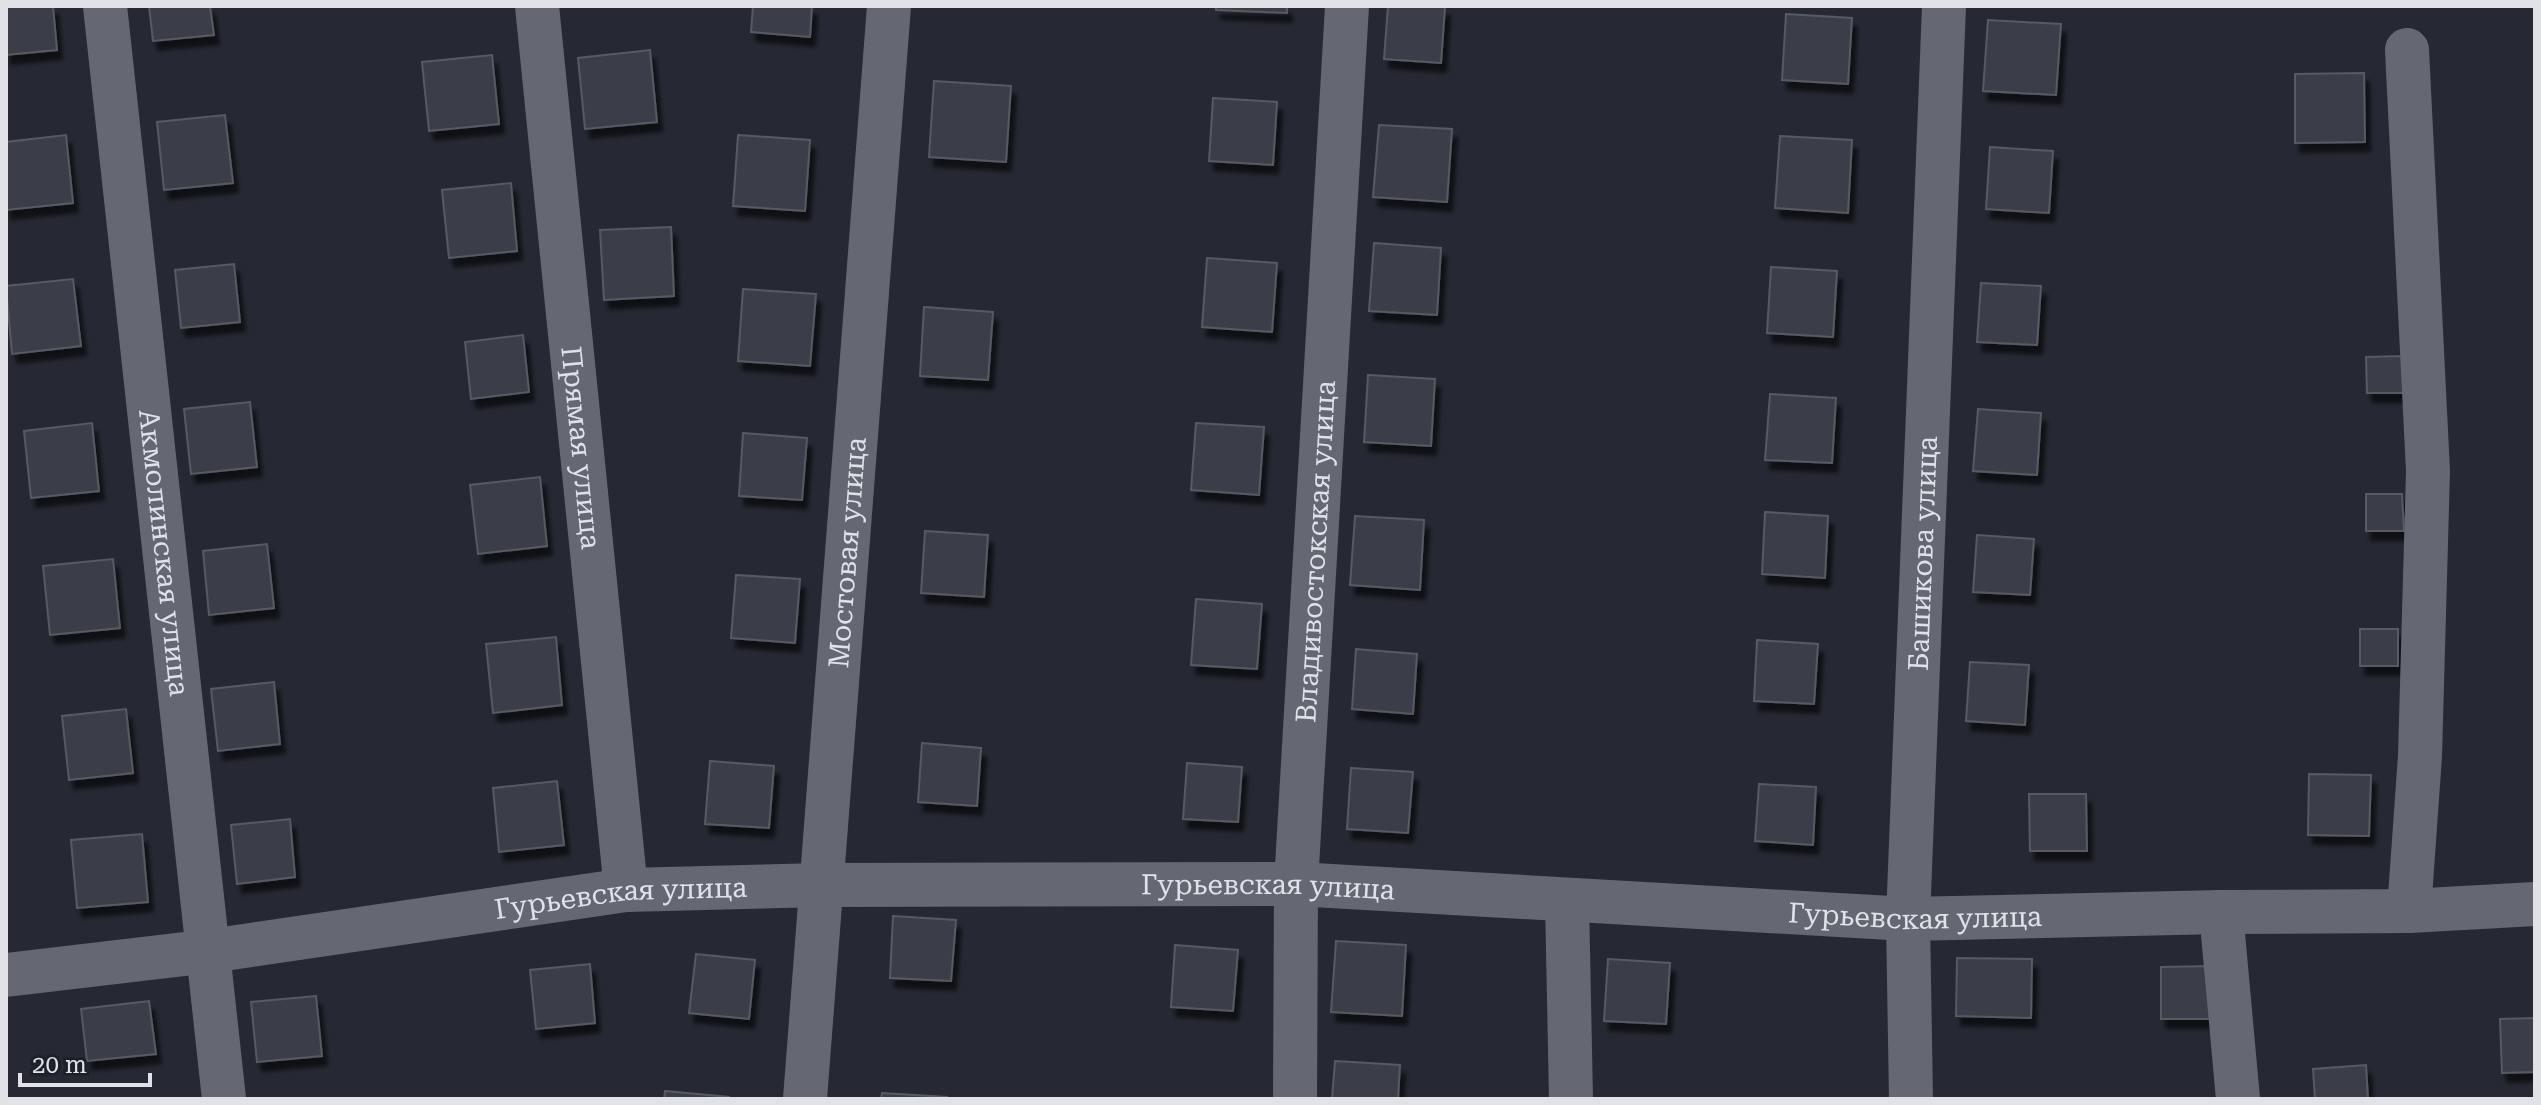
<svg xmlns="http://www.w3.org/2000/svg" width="2541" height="1105" viewBox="0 0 2541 1105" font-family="'Roboto Serif',serif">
<defs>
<filter id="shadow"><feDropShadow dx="5" dy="9" stdDeviation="2" flood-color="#0009"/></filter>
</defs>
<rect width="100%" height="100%" fill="#262933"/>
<!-- building -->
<g fill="#3b3e48" stroke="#565a64" stroke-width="2" filter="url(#shadow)">
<polygon points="6,6 53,6 57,50 6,55"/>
<polygon points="149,6 210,6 214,35 153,41"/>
<polygon points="753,6 812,6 810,37 751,32"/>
<polygon points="1216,6 1287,6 1287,13 1216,10"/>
<polygon points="1388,6 1445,7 1441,63 1384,59"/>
<polygon points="1786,14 1852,18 1848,84 1782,80"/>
<polygon points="1988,20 2061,24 2056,95 1983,91"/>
<polygon points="650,50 657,122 585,129 578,58"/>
<polygon points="492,55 499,124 429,131 422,62"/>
<polygon points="2364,73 2365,142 2295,143 2295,74"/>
<polygon points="934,81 1011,86 1006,162 929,157"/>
<polygon points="1213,98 1277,102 1273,165 1209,161"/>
<polygon points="225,115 233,183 164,190 157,122"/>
<polygon points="1379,125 1452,129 1447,202 1373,197"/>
<polygon points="66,135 73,203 6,210 6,142"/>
<polygon points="738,135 810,140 805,211 733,206"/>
<polygon points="1780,136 1852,140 1848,213 1775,208"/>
<polygon points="1990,147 2053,151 2049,213 1986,209"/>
<polygon points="511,183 517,251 449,258 442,190"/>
<polygon points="671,227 674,296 604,300 600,230"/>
<polygon points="1374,243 1441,248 1437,315 1369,311"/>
<polygon points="1207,258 1277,263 1272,332 1202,327"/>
<polygon points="234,264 240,322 181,328 175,270"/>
<polygon points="1771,267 1837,271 1833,337 1767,333"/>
<polygon points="73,279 81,346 12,354 6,286"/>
<polygon points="1981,283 2041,286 2037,345 1977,342"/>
<polygon points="743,289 816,294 810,366 738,361"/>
<polygon points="924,307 993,312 988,380 920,376"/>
<polygon points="523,335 529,392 471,399 465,342"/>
<polygon points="2403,356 2404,393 2367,393 2366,357"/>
<polygon points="1368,375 1435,379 1431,446 1364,442"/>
<polygon points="1770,394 1836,398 1832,463 1765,460"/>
<polygon points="250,402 257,467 191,474 184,409"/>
<polygon points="1978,409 2041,413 2037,475 1973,471"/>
<polygon points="92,423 99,491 31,498 24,431"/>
<polygon points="1196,423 1264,427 1259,495 1191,490"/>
<polygon points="743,433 807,438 802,500 739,496"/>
<polygon points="540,477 547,546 478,554 470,485"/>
<polygon points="2366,494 2402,494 2404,531 2366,531"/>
<polygon points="1765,512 1828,516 1825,578 1762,574"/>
<polygon points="1355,516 1424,520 1420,590 1350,585"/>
<polygon points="925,531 988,535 984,597 921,593"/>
<polygon points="1977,535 2034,539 2030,595 1973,592"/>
<polygon points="267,544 274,608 209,615 203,551"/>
<polygon points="113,559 120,628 50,635 43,566"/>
<polygon points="736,575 800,579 795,643 731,638"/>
<polygon points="1196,599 1262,604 1257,669 1191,665"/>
<rect x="2360" y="629" width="38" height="37"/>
<polygon points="556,637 562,705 493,713 486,644"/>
<polygon points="1757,640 1818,644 1814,704 1754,701"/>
<polygon points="1356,649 1417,654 1413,714 1352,709"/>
<polygon points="1970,662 2029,665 2025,725 1966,721"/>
<polygon points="274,682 280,744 218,751 211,689"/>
<polygon points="126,709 133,773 69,780 62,716"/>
<polygon points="922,743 981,748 977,806 918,802"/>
<polygon points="710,761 774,766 769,828 705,824"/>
<polygon points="1187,763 1242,767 1238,822 1183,819"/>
<polygon points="1351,768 1413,772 1408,833 1347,829"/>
<polygon points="2309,774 2371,775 2369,836 2308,835"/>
<polygon points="557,781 564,845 499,852 493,788"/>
<polygon points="1759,784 1816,787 1813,845 1755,841"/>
<polygon points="2029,794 2086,794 2087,851 2030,851"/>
<polygon points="290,819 295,877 237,884 231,825"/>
<polygon points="142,834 148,902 77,908 71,840"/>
<polygon points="893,916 956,920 951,981 890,978"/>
<polygon points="1336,941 1406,945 1402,1016 1331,1012"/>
<polygon points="1175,945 1238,950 1233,1011 1171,1007"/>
<polygon points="696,954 755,960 749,1019 689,1013"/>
<polygon points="1957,958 2032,959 2031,1018 1956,1016"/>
<polygon points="1608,959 1670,963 1666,1024 1604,1021"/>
<polygon points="590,964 595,1023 536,1029 530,970"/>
<polygon points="2214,966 2214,1019 2161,1019 2161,967"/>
<polygon points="316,996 322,1056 257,1062 251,1002"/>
<polygon points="149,1001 156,1054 87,1061 81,1009"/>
<polygon points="2535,1018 2535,1072 2502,1073 2500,1019"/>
<polygon points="1335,1061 1400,1065 1398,1099 1332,1099"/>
<polygon points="2366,1065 2368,1099 2315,1099 2313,1069"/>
<polygon points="665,1091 729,1097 729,1099 664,1099"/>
<polygon points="882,1093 947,1097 947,1099 881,1099"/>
</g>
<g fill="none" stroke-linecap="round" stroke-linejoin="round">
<!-- minor -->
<g stroke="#656873" stroke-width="44">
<path id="s1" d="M 105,6 L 224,1099"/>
<path id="s2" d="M 537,6 L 626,890"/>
<polyline points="2407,50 2428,471 2420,756 2409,911"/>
<polyline points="1567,900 1571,1099"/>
<polyline points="2221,912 2238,1099"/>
<path id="s3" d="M 6,975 L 210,951 L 626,890 L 822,885 L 1296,884 L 1908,919 L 2221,912 L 2409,911 L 2535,904"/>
<path id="s4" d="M 805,1099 L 889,6"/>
<path id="s5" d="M 1295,1099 L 1296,884 L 1347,6"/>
<path id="s6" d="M 1911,1099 L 1908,919 L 1944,6"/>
</g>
</g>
<g text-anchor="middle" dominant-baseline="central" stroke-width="8" stroke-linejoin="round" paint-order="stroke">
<!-- street labels -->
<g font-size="28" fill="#e0e2e8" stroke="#1d2029">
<text stroke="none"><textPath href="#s2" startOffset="444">Прямая улица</textPath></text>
<text stroke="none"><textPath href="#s1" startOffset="550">Акмолинская улица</textPath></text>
<text stroke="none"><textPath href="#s5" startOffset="548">Владивостокская улица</textPath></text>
<text stroke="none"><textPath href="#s6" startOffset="546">Башикова улица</textPath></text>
<text stroke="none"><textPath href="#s4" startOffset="548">Мостовая улица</textPath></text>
<text stroke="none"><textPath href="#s3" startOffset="1268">Гурьевская улица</textPath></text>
<text stroke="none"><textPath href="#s3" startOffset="620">Гурьевская улица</textPath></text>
<text stroke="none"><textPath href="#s3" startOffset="1916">Гурьевская улица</textPath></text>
</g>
</g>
<!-- border -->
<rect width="2541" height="1105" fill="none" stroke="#e0e2e8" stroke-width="16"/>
<!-- scale -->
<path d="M20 1073v12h130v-12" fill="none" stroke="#e0e2e8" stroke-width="4"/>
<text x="32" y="1073" font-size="24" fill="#e0e2e8" stroke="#1d2029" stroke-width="6" paint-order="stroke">20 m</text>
</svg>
